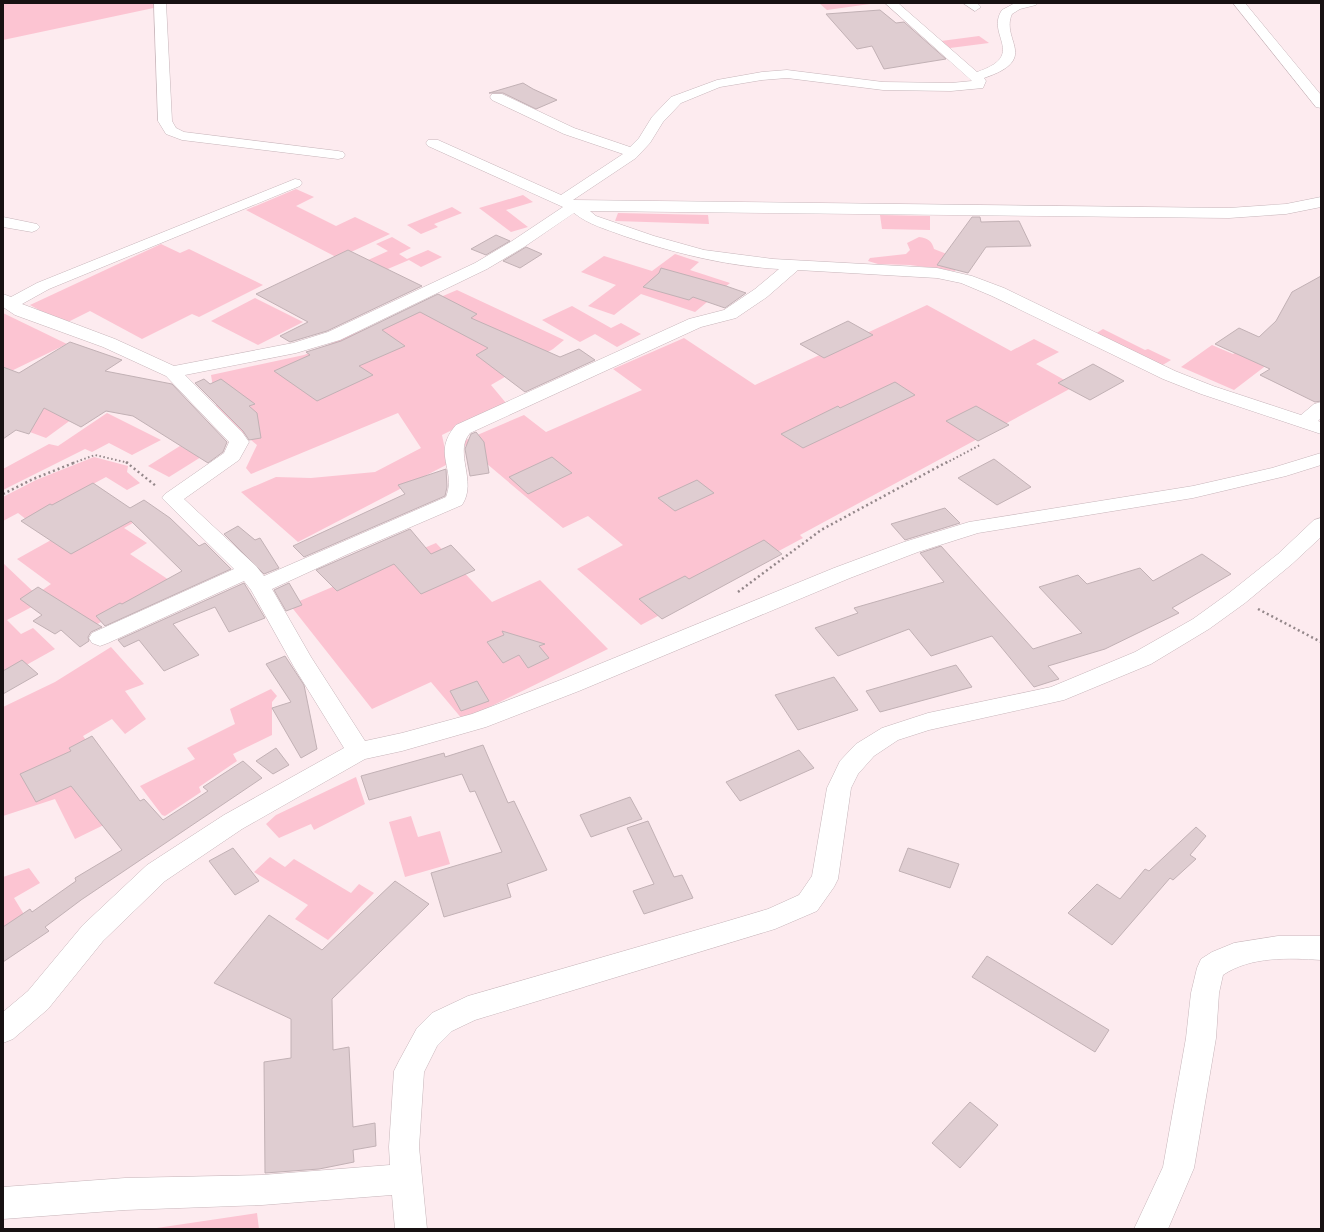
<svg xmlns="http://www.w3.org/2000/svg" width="1324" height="1232" viewBox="0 0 1324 1232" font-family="Raleway,sans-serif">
<rect width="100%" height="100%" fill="#fdebef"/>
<!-- green -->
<g fill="#fcc4d2">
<polygon points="3,3 162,3 163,6 3,40"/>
<polygon points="819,3 877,3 827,10"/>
<polygon points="979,36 989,43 950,48 941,41"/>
<polygon points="296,189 314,197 296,206 336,226 355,217 390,234 338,258 246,210"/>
<polygon points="523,195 533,202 506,210 528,227 511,232 479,208"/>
<polygon points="452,207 462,213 434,224 438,227 421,234 407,225"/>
<polygon points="618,213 708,215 709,224 615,221"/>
<polygon points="880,215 930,216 930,230 882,229"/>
<polygon points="392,237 411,248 399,254 407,259 428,250 442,257 421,267 409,260 383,271 366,261 388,251 376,244"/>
<path d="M 919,237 C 928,238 932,241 934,249 L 962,260 L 955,271 L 910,265 L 878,264 L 868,261 L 870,258 L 906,254 L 910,250 L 907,243 Z"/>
<polygon points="161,244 180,253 189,249 263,285 199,317 192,314 142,339 90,311 64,324 30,305"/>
<polygon points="675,254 699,262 690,270 730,283 695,312 641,294 614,315 588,306 616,285 581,272 604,256 652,271"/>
<polygon points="457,290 564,340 553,349 491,385 506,403 442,435 448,464 298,542 241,492 276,477 311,478 375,472 421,448 398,413 251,474 246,468 257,445 217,411 211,375 304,355"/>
<polygon points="255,298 303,322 258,345 211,321"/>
<polygon points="927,305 1011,351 1034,339 1059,352 1036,364 1075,386 800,535 803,538 641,625 577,569 623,545 588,516 563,528 461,442 524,415 546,432 642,390 613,369 684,338 755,385"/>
<polygon points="572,306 611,328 621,323 641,334 617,347 595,334 580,342 542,320"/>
<polygon points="3,313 67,344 3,375"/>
<polygon points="1103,329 1145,350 1148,349 1171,360 1161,366 1095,334"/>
<polygon points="1249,342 1280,355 1234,390 1181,367 1212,345 1233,354"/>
<polygon points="3,388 90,406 46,438 3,422"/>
<polygon points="107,413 161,440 132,455 109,443 92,452 85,449 3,490 3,469 49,444 58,446"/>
<polygon points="180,446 201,457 169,477 148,466"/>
<polygon points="94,457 128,466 127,472 140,483 127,490 106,477 27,520 18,513 3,521 3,497 36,480"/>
<polygon points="138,520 124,528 147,543 130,554 169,580 91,628 41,591 51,584 17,559 78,525"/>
<polygon points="436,543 492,602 540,580 608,649 463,720 431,682 372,709 290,605"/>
<polygon points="3,563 43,601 7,620 21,634 33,628 55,649 3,678"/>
<polygon points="111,647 144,684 125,691 146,719 125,734 112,719 83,736 106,769 114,820 75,839 55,799 3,816 3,707 55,682"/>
<polygon points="271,689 277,696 272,702 272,735 233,754 237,761 199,787 201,792 165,816 162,815 140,786 195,759 187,748 235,724 230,709"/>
<polygon points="356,777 365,804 314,830 311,824 279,838 266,824 276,815"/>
<polygon points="411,816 418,837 440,831 450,864 405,877 389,822"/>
<polygon points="270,857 285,867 294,859 351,893 359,884 374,893 328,940 295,919 308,905 254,872"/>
<polygon points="29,868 40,883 14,898 25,916 3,927 3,877"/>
<polygon points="257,1213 259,1229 150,1229"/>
</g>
<!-- building -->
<g fill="#dfcdd1" stroke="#c2b1b5">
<polygon points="880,10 896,23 904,22 946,59 884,69 872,46 857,49 826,14"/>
<polygon points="523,83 533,89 557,100 536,109 503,93 489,93"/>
<polygon points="972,217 980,217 981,222 1019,221 1031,246 986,247 968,273 937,265"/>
<polygon points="496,235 510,241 486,255 471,249"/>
<polygon points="526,247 542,254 520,268 503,261"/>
<polygon points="348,250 422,286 327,331 290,342 280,336 308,322 256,294"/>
<polygon points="661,268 726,286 746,293 725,308 693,297 689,300 643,287 659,273"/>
<polygon points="1321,276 1321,401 1315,402 1260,375 1270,369 1215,344 1239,328 1259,337 1276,321 1292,292"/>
<polygon points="438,294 477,314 471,318 560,357 579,349 595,360 525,392 476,355 488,348 420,312 382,330 405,346 359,366 373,375 317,401 274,371 310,355 306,352 341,341"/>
<polygon points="848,321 873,335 824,358 800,344"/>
<polygon points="70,342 122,360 105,371 172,384 227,442 223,452 208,463 133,416 106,411 81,427 44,408 29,434 16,430 3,439 3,367 19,373"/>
<polygon points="1093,364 1124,381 1090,400 1058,383"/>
<polygon points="204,379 210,384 221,379 255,404 249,406 257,413 261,438 249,440 243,431 195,383"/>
<polygon points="895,382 915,395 803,448 781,434 838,406 840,408"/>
<polygon points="976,406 1009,425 978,441 946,421"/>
<polygon points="476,432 484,442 489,473 470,476 465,449 471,434"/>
<polygon points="552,457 572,473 528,494 509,477"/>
<polygon points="994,459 1031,487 997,505 958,478"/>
<polygon points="446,469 447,487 445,496 304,557 293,546 405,494 398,485"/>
<polygon points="697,480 714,493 675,511 658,498"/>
<polygon points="93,483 130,508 144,500 170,518 199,546 205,543 231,569 105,626 96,616 120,603 122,604 182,571 131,521 71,554 21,521 50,504 52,505"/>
<polygon points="945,508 960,523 905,540 891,524"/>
<polygon points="238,526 255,540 260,538 279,568 264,574 224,534"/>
<polygon points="410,529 431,554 451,545 475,570 421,594 394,564 337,591 316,570"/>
<polygon points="764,540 782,554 662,619 639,599 685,576 689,579"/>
<polygon points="941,546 1033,649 1082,633 1039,587 1078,575 1087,584 1140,568 1153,581 1202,554 1231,574 1172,608 1179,613 1105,649 1048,666 1059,679 1034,687 992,636 931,656 909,629 838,656 815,628 858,613 854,608 944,582 920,553"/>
<polygon points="244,583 265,618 229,632 215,607 173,624 199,655 164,671 139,640 124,647 118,640"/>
<polygon points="289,583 302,605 286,611 274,590"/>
<polygon points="38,587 102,627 91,632 88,637 89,641 80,647 61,630 55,634 33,621 42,615 20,599"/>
<polygon points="502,631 545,644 539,646 549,658 528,668 519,655 503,663 487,642 504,635"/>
<polygon points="285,656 304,685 317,749 301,758 272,708 291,702 266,664"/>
<polygon points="22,660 38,674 3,694 3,671"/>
<polygon points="956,665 972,687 880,712 866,691"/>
<polygon points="834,677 858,710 798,730 775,695"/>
<polygon points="477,681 489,701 461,711 450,691"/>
<polygon points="92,736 140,801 144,799 163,820 208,791 203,787 243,761 262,778 81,900 45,927 49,931 3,962 3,927 30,909 32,912 76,881 75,878 122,850 71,786 36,802 20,774 71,751 69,748"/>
<polygon points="483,745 508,803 514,801 547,870 507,884 511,897 444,917 431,873 502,852 475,791 470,792 462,774 369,800 361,776 444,753 445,757"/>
<polygon points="276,748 289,765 273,774 256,761"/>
<polygon points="799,750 814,768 740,801 726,782"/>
<polygon points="630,797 642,819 591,837 580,815"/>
<polygon points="648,821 674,877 682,875 693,898 644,914 633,891 654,884 627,828"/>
<polygon points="1196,827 1206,836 1190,855 1196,859 1173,880 1170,878 1112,945 1068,913 1097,884 1120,899 1145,869 1149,871"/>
<polygon points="233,848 259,881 235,895 209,861"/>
<polygon points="908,848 959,864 950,888 899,871"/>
<polygon points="395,881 429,904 332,999 333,1050 349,1047 353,1127 375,1123 376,1146 353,1150 354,1162 319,1169 265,1173 264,1062 291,1058 291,1019 214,983 269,915 322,950"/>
<polygon points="987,956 1109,1030 1095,1052 972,977"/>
<polygon points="970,1102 998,1125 960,1168 932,1143"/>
</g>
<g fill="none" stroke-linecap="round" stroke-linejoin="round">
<!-- minor casing -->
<g stroke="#c7b5ba" stroke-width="1">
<g id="minor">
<polygon points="154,3 166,3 172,121 176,128 184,132 338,151 343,152 345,155 343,158 338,159 182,140 166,134 158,121"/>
<path d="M 885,3 L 898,3 L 977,72 C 1028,55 985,35 1002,10 L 1015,3 L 1038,3 L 1036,5 L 1020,9 L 1012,14 C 1000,40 1041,59 984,78 L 986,81 L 983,88 L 951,91 L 883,90 L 787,78 L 762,80 L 720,87 L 681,103 L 663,122 L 650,143 L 636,158 L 573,200 L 1229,208 L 1286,204 L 1321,197 L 1321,207 L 1286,214 L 1229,218 L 590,211 L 596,216 L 654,236 L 704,250 L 773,259 L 937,268 L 972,276 L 1004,288 L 1175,371 L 1213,386 L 1301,415 L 1314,404 L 1321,402 L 1321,418 L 1318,421 L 1321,422 L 1321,434 L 1201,394 L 1163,379 L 992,296 L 961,283 L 937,278 L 798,270 L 767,297 L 736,318 L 701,327 L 470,433 C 453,453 478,481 462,505 L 348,554 L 272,589 L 311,657 L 365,741 L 402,733 L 472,714 L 563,679 L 834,568 L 904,542 L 969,522 L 1193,486 L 1272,468 L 1321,453 L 1321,465 L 1286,476 L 1193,498 L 978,533 L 918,552 L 850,578 L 579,691 L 486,727 L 402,751 L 365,759 L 242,829 L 165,881 L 103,941 L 48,1009 L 13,1039 L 3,1043 L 3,1012 L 28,991 L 83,925 L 147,865 L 224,815 L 344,748 L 294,667 L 251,590 L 244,581 L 108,643 L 100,646 L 92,643 L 89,638 L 92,633 L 234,569 L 162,498 L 165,494 L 224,453 L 229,442 L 166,376 L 103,347 L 15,315 L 3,307 L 3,294 L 11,297 L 37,283 L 295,179 L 300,180 L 302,183 L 300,186 L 49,289 L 22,304 L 115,339 L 174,366 L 293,343 L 328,332 L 475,263 L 512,241 L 563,207 L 428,146 L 426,143 L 428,140 L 438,140 L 561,195 L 623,154 L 564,134 L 492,100 L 490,97 L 492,94 L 502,94 L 574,128 L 630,147 L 639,138 L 652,117 L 671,97 L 717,80 L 762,72 L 787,70 L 883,82 L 951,83 L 972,81 ZM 574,213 C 589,225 606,229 624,236 C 674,253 726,266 779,269 L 755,289 L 724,310 L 689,319 L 456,425 C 431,454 457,469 446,497 L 264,576 L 256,566 L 184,499 L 239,460 L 249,442 L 242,432 L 185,375 L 296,353 L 340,340 L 487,269 L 524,247 Z"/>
<polygon points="963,3 977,3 981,7 975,11"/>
<polygon points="1233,3 1245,3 1321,95 1321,108 1316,107"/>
<polygon points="3,217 37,224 40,227 37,230 32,232 3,227"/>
<polygon points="1321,518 1321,537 1292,564 1245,603 1209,629 1151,664 1064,700 929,730 898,740 874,756 858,774 851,788 838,879 834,887 817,911 775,929 475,1020 452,1031 437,1046 424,1072 419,1147 427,1229 395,1229 392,1195 262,1205 125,1210 3,1219 3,1187 125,1178 262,1175 390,1165 389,1147 394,1071 399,1061 417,1028 432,1013 468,996 721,923 768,909 799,895 812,876 827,788 840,761 856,744 882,728 928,713 1051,687 1135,652 1193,619 1229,593 1278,554 1314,520"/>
<path d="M 1278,936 L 1321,936 L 1321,960 C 1289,958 1251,956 1223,975 L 1219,993 L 1216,1038 L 1194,1168 L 1168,1229 L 1134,1229 L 1163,1167 L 1186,1038 L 1191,993 L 1197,968 L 1201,959 L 1212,952 L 1234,943 Z"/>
</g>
</g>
<!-- path-far1 -->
<g stroke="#94878a" stroke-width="2" stroke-dasharray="1.5 2.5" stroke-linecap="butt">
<polyline points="73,463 95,455 129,463"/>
<polyline points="946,463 980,445"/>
</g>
<!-- path -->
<g stroke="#94878a" stroke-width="2.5" stroke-dasharray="2 3" stroke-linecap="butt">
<polyline points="126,462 156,486"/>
<polyline points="3,494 33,479 76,462"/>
<polyline points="738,592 821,530 947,462"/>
<polyline points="1258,609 1321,642"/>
</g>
<!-- minor -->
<use href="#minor" fill="#fff" fill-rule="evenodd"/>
</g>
<!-- border -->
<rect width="1324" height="1232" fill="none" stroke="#171112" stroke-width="8"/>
</svg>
